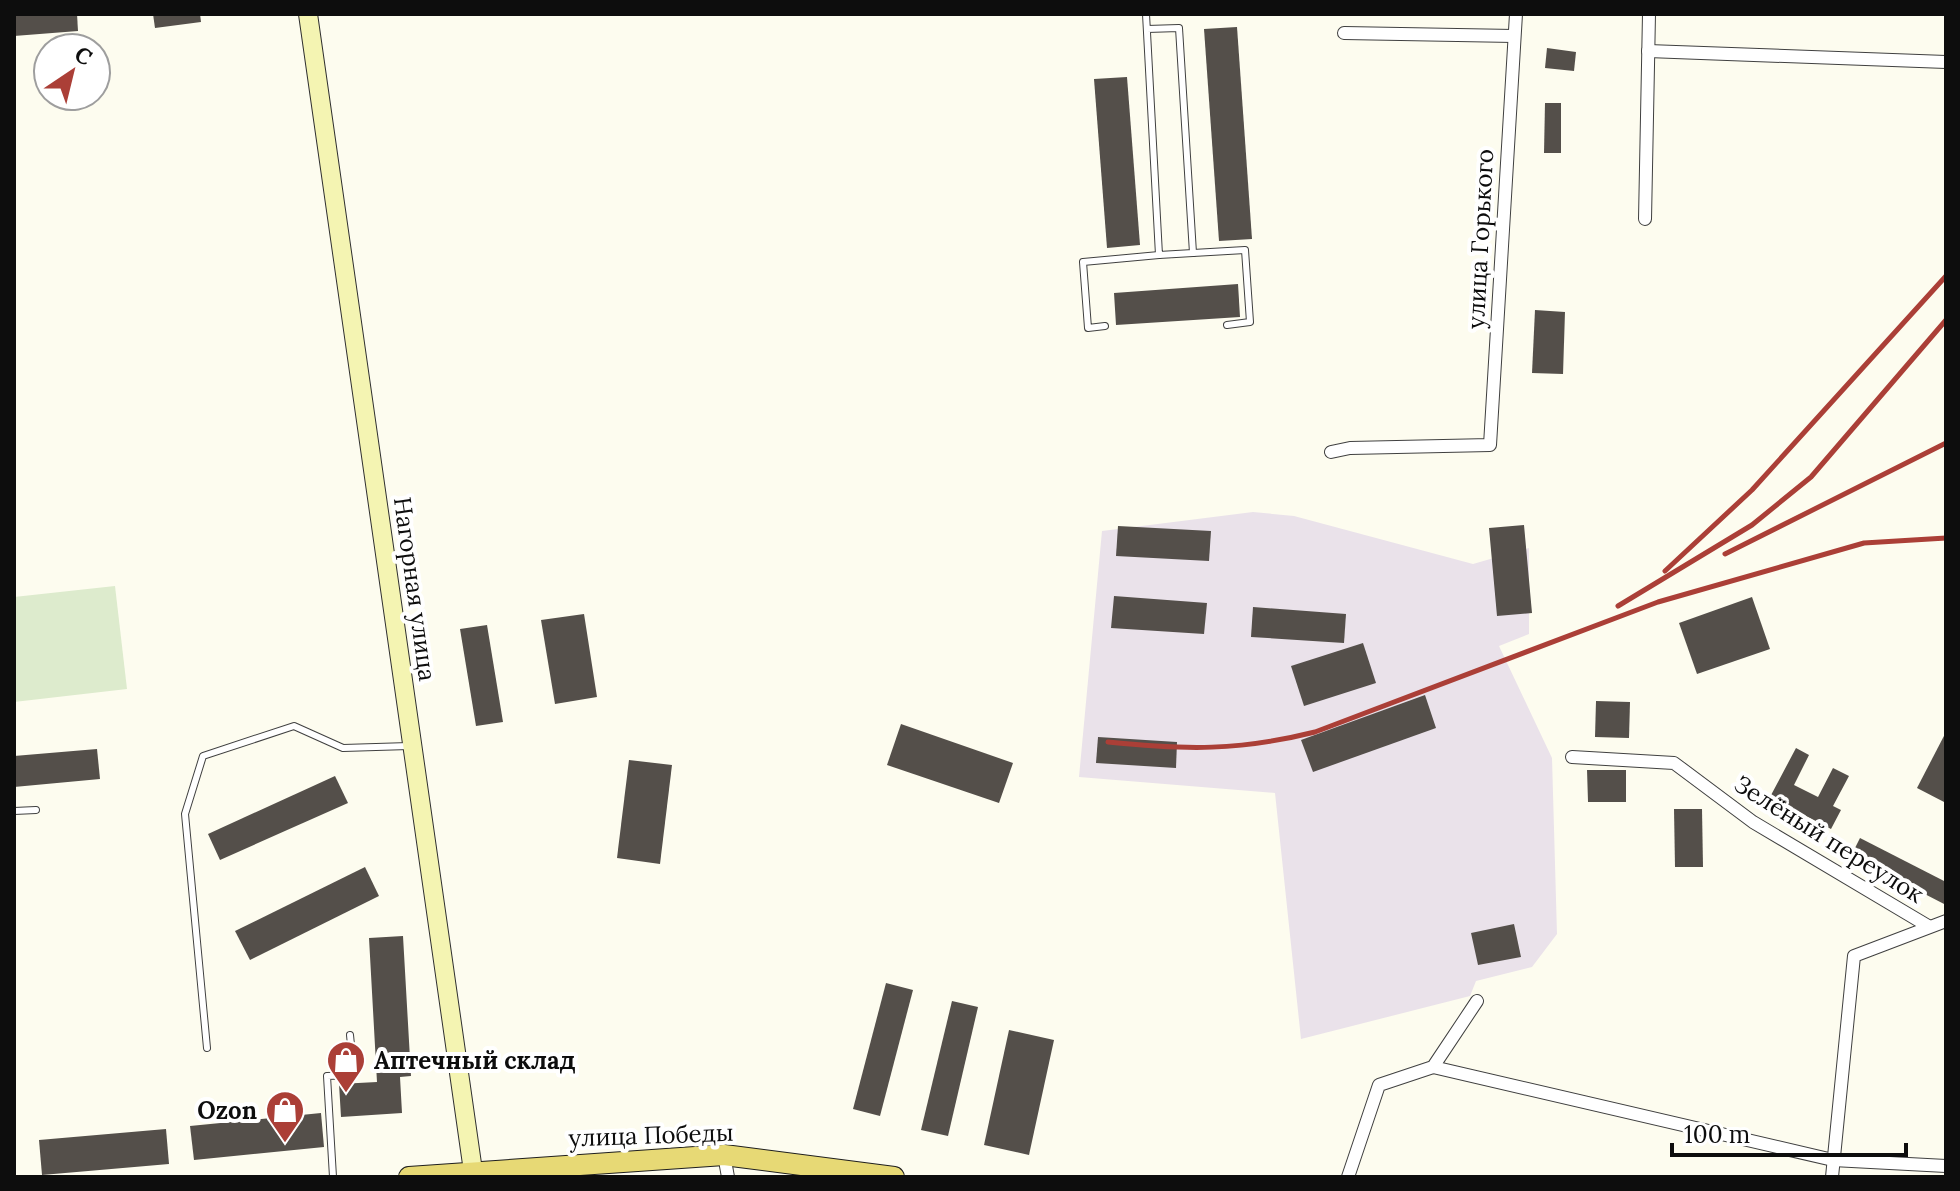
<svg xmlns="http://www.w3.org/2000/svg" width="1960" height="1191" viewBox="0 0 1960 1191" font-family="Lora,serif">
<rect width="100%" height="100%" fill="#fdfcef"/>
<!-- industrial -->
<polygon fill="#eae2ea" points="1253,512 1294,516 1473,564 1529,548 1529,634 1499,646 1552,758 1557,934 1532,967 1476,981 1470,996 1301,1039 1275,793 1079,777 1102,531"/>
<!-- pitch -->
<polygon fill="#ddebcd" points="115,586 127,689 14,702 14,597"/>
<!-- building -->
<g fill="#544f4a">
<polygon points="14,14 77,14 78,31 14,36"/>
<polygon points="153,14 200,14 201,22 155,28"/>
<polygon points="1237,27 1252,239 1219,241 1204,29"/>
<polygon points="1547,48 1576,52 1574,71 1545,68"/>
<polygon points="1127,77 1140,245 1107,248 1094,79"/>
<polygon points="1545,103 1561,103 1561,153 1544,153"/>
<polygon points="1238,284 1240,317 1116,325 1114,293"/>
<polygon points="1535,310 1565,312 1563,374 1532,373"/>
<polygon points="1524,525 1532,613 1497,616 1489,528"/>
<polygon points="1118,526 1211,531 1209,561 1116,556"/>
<polygon points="1114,596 1207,603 1204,634 1111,628"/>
<polygon points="1752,597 1770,649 1697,674 1679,623"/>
<polygon points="1253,607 1346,614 1344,643 1251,637"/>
<polygon points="584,614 597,697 555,704 541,620"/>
<polygon points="487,625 503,722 476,726 460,629"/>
<polygon points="1363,643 1376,683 1304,706 1291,666"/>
<polygon points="1425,695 1436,728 1313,772 1301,740"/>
<polygon points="1596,701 1630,702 1629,738 1595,737"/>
<polygon points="901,724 1013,763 999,803 887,765"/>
<polygon points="1946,732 1946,803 1917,788"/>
<polygon points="1098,737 1177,742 1176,768 1096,763"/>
<polygon points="1796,748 1809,755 1794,785 1818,797 1833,768 1849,776 1833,806 1841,810 1831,829 1770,797"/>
<polygon points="97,749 100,779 14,787 14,756"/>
<polygon points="629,760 672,765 660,864 617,858"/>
<polygon points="1587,770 1626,770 1626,802 1588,802"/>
<polygon points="335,776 348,803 220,860 208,834"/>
<polygon points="1674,809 1702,809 1703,867 1675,867"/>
<polygon points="1860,838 1946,882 1946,905 1851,856"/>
<polygon points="365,867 379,896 250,960 235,931"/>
<polygon points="1514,924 1521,957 1478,965 1471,933"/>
<polygon points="403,936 411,1076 400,1077 402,1113 341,1117 339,1084 377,1082 369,938"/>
<polygon points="886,983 913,990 880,1116 853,1109"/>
<polygon points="952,1001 978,1007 948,1136 921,1130"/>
<polygon points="1009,1030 1054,1040 1029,1155 984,1145"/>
<polygon points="321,1113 324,1147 194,1160 190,1126"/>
<polygon points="166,1129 169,1164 42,1175 39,1140"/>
</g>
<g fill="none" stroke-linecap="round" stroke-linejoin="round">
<!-- lane casing -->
<g stroke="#404040" stroke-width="8">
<g id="lane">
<polyline points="1146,14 1159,255 1193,253 1179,28 1147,29"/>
<polyline points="1193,253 1245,250 1250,322 1227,325"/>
<polyline points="1105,326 1088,328 1083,262 1159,255"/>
<polyline points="14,811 36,810"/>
<polyline points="207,1048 185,814 203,756 294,726 343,748 409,746"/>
<polyline points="333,1177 327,1076 354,1075 350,1035"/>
</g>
</g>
<!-- street casing -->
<g stroke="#404040" stroke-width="14">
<g id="street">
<polyline points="1344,33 1514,36"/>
<polyline points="1648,51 1946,62"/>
<polyline points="1645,219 1649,14"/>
<polyline points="1331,452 1350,448 1490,445 1516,14"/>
<polyline points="1572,757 1674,763 1753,822 1928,926"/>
<polyline points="1433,1067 1833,1160 1946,1166"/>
<polyline points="724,1155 728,1177"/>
<polyline points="1348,1177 1379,1085 1433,1067 1477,1001"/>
<polyline points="1832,1177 1854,956 1946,921"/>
</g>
</g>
<!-- secondary casing -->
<g stroke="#2f2f2f" stroke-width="20">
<polyline id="secondary" points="308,14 473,1171"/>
</g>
<!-- primary casing -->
<g stroke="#1e1e1e" stroke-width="22">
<polyline id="primary" points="409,1177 724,1155 894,1177"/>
</g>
<!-- lane -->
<use href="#lane" stroke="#fff" stroke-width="6"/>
<!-- street -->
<use href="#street" stroke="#fff" stroke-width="12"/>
<!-- secondary -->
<use href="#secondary" stroke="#f4f4b2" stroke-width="18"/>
<!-- primary -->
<use href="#primary" stroke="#e7d975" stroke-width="20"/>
<!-- rail -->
<g stroke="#ab3f37" stroke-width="5">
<polyline points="1725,554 1946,443"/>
<polyline points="1665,571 1752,490 1946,276"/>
<polyline points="1618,606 1752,525 1811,477 1946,320"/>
<path d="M 1108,742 C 1185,750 1239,751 1315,732 L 1658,602 L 1864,543 L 1946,538"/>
</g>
</g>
<!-- icons -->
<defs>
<g id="shop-pin" transform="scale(2)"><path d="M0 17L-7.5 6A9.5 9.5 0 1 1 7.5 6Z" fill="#ab3f37" stroke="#fff"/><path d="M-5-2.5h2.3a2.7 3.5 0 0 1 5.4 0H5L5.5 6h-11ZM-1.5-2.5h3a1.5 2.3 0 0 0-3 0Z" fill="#fff"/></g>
</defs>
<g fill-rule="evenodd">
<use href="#shop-pin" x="346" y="1060"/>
<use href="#shop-pin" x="285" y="1110"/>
</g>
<g text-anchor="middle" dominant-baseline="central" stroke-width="8" stroke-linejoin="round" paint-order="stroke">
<!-- street labels -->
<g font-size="24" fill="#0d0d0d" stroke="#fff">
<text transform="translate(1480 239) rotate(-87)">улица Горького</text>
<text transform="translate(415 589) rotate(82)">Нагорная улица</text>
<text transform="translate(1829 839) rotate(32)">Зелёный переулок</text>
<text transform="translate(651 1135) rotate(-2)">улица Победы</text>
</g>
<!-- poi labels -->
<g font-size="24" font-weight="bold" fill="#0d0d0d" stroke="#fff" text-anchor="start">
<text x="374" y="1060">Аптечный склад</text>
<text x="257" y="1110" text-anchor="end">Ozon</text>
</g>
</g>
<!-- border -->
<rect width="1960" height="1191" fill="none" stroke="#0d0d0d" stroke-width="32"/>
<!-- north arrow -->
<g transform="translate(72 72) rotate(35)"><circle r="38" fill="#ffffff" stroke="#9e9e9e" stroke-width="2"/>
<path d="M0-6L14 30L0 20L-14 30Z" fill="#ab3f37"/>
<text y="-12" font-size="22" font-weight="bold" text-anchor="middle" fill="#0d0d0d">С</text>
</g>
<!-- scale -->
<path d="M1672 1143v12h234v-12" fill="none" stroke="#0d0d0d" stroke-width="4"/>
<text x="1684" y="1143" font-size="24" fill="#0d0d0d" stroke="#ffffff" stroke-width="6" paint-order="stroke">100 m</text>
</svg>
